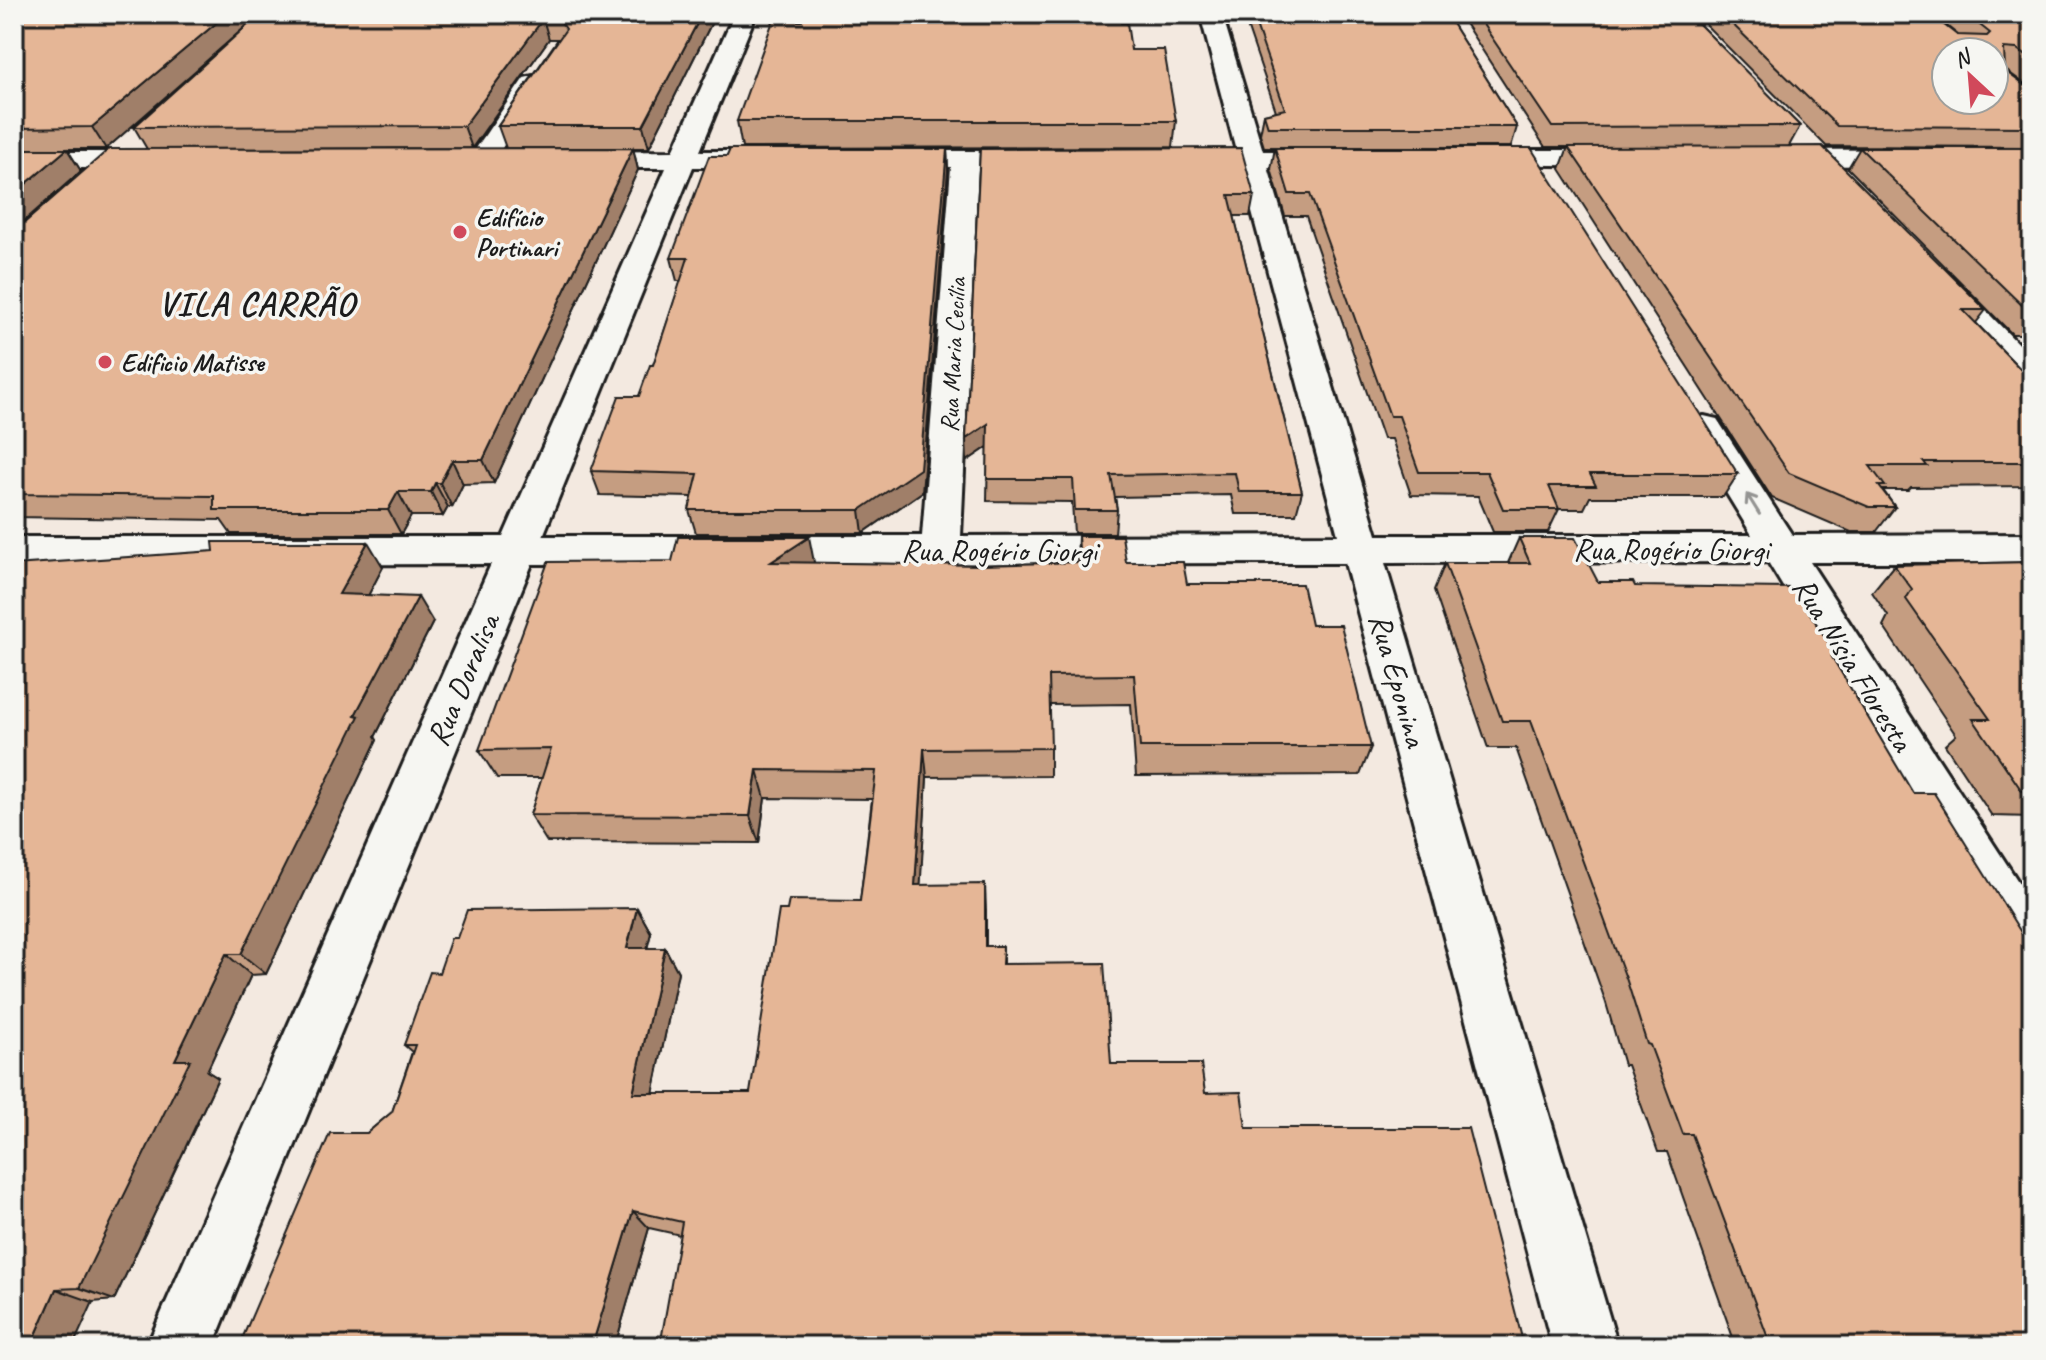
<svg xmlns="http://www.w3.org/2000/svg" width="2046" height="1360" viewBox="0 0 2046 1360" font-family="Caveat,sans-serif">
<rect width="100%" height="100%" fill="#f3e9e0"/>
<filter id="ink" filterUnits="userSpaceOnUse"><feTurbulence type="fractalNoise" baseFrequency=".0125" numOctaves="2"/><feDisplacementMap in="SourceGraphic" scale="16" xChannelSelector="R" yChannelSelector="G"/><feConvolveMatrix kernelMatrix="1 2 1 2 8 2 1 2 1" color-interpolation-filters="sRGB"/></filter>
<g filter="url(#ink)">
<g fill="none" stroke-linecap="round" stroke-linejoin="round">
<!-- minor casing -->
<g stroke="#1c1c1c" stroke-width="6">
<g id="minor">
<polygon points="734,14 756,14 700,151 768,151 777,153 781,159 777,165 768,167 693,167 543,536 922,536 951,167 879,165 875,159 879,153 888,151 1040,151 1049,153 1053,159 1049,165 1040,167 978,167 961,536 1338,535 1240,167 1175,165 1171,159 1175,153 1236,151 1200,14 1222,14 1263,151 1332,151 1341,153 1345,159 1341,165 1332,167 1268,167 1377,535 1752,535 1686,427 1691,419 1704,416 1717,419 1792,535 2032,534 2032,562 1810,562 2032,903 2032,973 2013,966 1768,562 1385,563 1618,1346 1552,1346 1345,563 532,564 213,1346 147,1346 491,564 14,565 14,537 503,537 666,168 576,168 567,166 563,160 567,154 576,152 673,151"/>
<polygon points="533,76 542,78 545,83 494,160 490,166 472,166 468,160 524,78"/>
<polygon points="2032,149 2032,165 1772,166 1763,164 1759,158 1763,152 1772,150"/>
<polygon points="1476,150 1624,150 1633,152 1637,158 1633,164 1624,166 1467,164 1463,158 1467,152"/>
<polygon points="14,152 156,152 165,154 169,160 165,166 156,168 14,168"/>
<polygon points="1935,268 1946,270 2032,358 2032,387 2020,384 1924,284 1920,277 1924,270"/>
</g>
</g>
<!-- minor -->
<use href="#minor" fill="#f6f6f2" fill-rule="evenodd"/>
</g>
<!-- wall -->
<g fill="#c59d81" stroke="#1c1c1c" stroke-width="2">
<polygon points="14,14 716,14 649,148 506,148 498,126 558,39 549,39 472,148 147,149 134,127 256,17 106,149 67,149 81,171 14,230"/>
<polygon points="1243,14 1446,14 1517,127 1511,147 1264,147 1260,134 1264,114 1276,111"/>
<polygon points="1459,14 1689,14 1800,126 1789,146 1986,310 1976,323 2032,381 2032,486 1911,487 1908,490 1883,490 1895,507 1876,532 1851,532 1772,498 1560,169 1568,147 1545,147"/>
<polygon points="1695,14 1930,14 1958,35 1932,14 2032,14 2032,89 2004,69 2005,71 2032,91 2032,147 1826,146"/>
<polygon points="1121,23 1131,50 1176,121 1173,147 742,148 737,121"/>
<polygon points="633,148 638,170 494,483 463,484 452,507 448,507 443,516 411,516 401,534 231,534 221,520 14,517 14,232"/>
<polygon points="1275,148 1738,474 1723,497 1590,497 1584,509 1559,509 1548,532 1493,532 1478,496 1411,495 1392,439 1383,439 1306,216 1285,216 1271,169"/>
<polygon points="1860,148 2032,148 2032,334 2012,334 1848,168"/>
<polygon points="947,149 948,170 922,492 863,533 696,533 689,510 692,497 600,495 591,471 639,396 653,365 681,281 677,281 671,258"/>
<polygon points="980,149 1254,195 1250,216 1234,216 1302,492 1296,514 1235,514 1231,495 1115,497 1117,510 1115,533 1074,533 1072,502 987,501 988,447 967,461 966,439"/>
<polygon points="1078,536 1126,562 1187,584 1311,625 1371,747 1360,775 1136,776 1131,704 1050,705 1050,776 927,777 920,885 986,910 986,946 1003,946 1003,964 680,1235 649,1228 615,1346 239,1346 367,1133 392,1112 412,1052 404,1045 439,973 457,938 637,908 651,933 647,948 665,948 678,972 653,1093 750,1093 860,901 872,799 765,798 759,843 547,842 530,815 542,778 497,778 479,750 814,563 984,565 1077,562"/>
<polygon points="1519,538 1598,582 1635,586 1838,658 1834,662 2032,1346 1736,1346 1667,1152 1658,1152 1627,1065 1624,1065 1606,1003 1516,748 1488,748 1434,590 1445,563 1508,563"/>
<polygon points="2032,562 2032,817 1992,816 1945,745 1956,735 1883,626 1888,616 1872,592 1894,565"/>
<polygon points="14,565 383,567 368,595 433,622 375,737 377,740 266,974 251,975 207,1071 218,1078 114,1300 93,1302 14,1346"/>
</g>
<!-- shaded-wall -->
<g fill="#a07f69" stroke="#1c1c1c" stroke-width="2">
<polygon points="227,14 260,14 106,149 92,127"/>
<polygon points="702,14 716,14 649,148 643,126"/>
<polygon points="543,19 549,39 472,148 464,126"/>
<polygon points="633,148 638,170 494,483 483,460"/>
<polygon points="67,149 81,171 14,230 14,194"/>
<polygon points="947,149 948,170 922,492 863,533 860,510"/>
<polygon points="988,424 989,446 967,461 966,439"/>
<polygon points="452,460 463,484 452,507 440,483"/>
<polygon points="435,483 448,507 443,516 431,492"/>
<polygon points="398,492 411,516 401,534 388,510"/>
<polygon points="809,537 815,567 771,562"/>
<polygon points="368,542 383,567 356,619 339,594"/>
<polygon points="418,597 433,622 375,737 377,740 266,974 241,954 355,715"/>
<polygon points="924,749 927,777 919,911 915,885"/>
<polygon points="757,770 765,798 759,843 750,816"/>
<polygon points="985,884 986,910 986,971 985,946"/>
<polygon points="637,908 651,933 641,973 627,948"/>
<polygon points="665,948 678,972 649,1114 633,1093"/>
<polygon points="226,954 251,975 207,1071 218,1078 114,1300 79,1288 175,1060"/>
<polygon points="633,1211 649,1228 615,1346 592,1346"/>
<polygon points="56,1289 93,1302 73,1346 31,1346"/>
</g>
<!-- building -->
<g fill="#e5b696" stroke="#1c1c1c" stroke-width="2" fill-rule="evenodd">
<polygon points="14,14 227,14 92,127 14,128"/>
<polygon points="260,14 702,14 643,126 498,126 566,29 559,19 543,19 464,126 134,127"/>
<polygon points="804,14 1120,14 1121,23 1127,23 1131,50 1164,50 1176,121 737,121 773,21 802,21"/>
<polygon points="1252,14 1446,14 1517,127 1268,127 1264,114 1285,109"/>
<polygon points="1476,14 1689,14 1800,126 1552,127"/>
<path d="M 1722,14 L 1930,14 L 1957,35 L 1987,36 L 1990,33 L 1966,14 L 2032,14 L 2032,60 L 2017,49 L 2004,48 L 2005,71 L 2032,91 L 2032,127 L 1837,126 ZM 1946,52 L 1994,52 L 1994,100 L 1946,100 Z"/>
<polygon points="1822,146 1986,310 1963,310 2032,381 2032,462 1924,462 1927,466 1870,466 1885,486 1879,486 1895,507 1869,507 1789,473 1568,147"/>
<polygon points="633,148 483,460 452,460 440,483 435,483 431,492 398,492 388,510 214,510 214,496 14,494 14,232 109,149"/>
<polygon points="1241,148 1254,195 1229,195 1302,492 1239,492 1235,473 1111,475 1117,510 1075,510 1073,479 987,479 988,424 966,439 980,149"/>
<polygon points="1275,148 1531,148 1738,474 1590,474 1596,486 1549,486 1559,509 1503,509 1487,472 1419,472 1399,416 1390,416 1310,194 1289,194"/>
<polygon points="1860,148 2032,148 2032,312 2029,312"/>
<polygon points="14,149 67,149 14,194"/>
<polygon points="730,149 947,149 920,469 860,510 689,510 698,474 591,471 619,396 639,396 650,365 653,365 688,258 671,258 709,156 727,156"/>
<polygon points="1078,536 1122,536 1126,562 1183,562 1187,584 1302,584 1311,625 1341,625 1371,747 1140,747 1134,675 1049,676 1051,748 924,749 915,885 985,884 985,946 1003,946 1002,964 1104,963 1111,1064 1201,1064 1205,1093 1241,1092 1246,1128 1468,1128 1524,1346 660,1346 682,1222 633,1211 592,1346 239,1346 330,1133 367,1133 392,1112 415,1045 404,1045 430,972 439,973 451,938 457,938 467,910 637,908 627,948 665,948 633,1093 750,1093 779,910 787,910 789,900 860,901 876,771 757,770 750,816 530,815 551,749 479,750 548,562 672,561 678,537 809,537 771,562 984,565 1080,562"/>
<polygon points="1519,538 1575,538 1598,582 1633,582 1635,586 1794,588 1838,658 1832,657 1913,793 1934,793 2032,950 2032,1346 1771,1346 1692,1134 1683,1134 1650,1045 1647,1044 1627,981 1531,721 1502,721 1445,563 1530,563"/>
<polygon points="213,542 368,542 339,594 418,597 355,715 359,716 241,954 226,954 175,1060 190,1060 79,1288 56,1289 31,1346 14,1346 14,565 214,551"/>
<polygon points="2032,562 2032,791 2022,791 1973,719 1990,719 1906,599 1912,589 1894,565"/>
</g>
<!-- one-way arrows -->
<defs><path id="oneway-shaft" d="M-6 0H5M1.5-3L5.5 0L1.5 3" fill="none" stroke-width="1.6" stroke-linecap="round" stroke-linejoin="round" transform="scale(2)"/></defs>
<use stroke="#949492" href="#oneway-shaft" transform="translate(1753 504) rotate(-122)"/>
</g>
<!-- markers -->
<g fill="#d1495b" stroke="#f6f6f2" stroke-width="3">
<circle cx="460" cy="232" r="8"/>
<circle cx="105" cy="362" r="8"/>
</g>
<g text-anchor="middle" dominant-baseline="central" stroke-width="7" stroke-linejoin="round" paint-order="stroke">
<!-- far-poi labels -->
<g font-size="26" font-weight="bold" fill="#1c1c1c" stroke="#f6f6f2" text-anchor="start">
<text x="476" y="217">Edifício<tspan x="476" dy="30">Portinari</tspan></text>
<text x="121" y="362">Edificio Matisse</text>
</g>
<!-- far-street labels -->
<g font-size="26" fill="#1c1c1c" stroke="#f6f6f2">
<text transform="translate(953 355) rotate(-87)">Rua Maria Cecília</text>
</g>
<!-- street labels -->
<g font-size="32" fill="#1c1c1c" stroke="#f6f6f2">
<text x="1671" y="549">Rua Rogério Giorgi</text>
<text x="999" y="550">Rua Rogério Giorgi</text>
<text transform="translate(1853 664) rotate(58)">Rua Nísia Floresta</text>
<text transform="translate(463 680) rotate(-67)">Rua Doralisa</text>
<text transform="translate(1398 680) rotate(74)">Rua Eponina</text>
</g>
<!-- far-district labels -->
<g font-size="34" font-weight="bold" letter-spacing="2" fill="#1c1c1c" stroke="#f6f6f2">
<text x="257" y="303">VILA CARRÃO</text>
</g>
</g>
<!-- margin -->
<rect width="2046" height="1360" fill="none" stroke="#f6f6f2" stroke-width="48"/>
<rect x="24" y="24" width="1998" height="1312" fill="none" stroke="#1c1c1c" stroke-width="3" filter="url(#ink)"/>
<!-- north arrow -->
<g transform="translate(1970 76) rotate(334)"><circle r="38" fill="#f6f6f2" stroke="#9f9f9c" stroke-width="2"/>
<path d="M0-6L14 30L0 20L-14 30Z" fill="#d1495b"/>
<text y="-12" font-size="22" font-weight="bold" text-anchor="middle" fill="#1c1c1c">N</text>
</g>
</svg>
